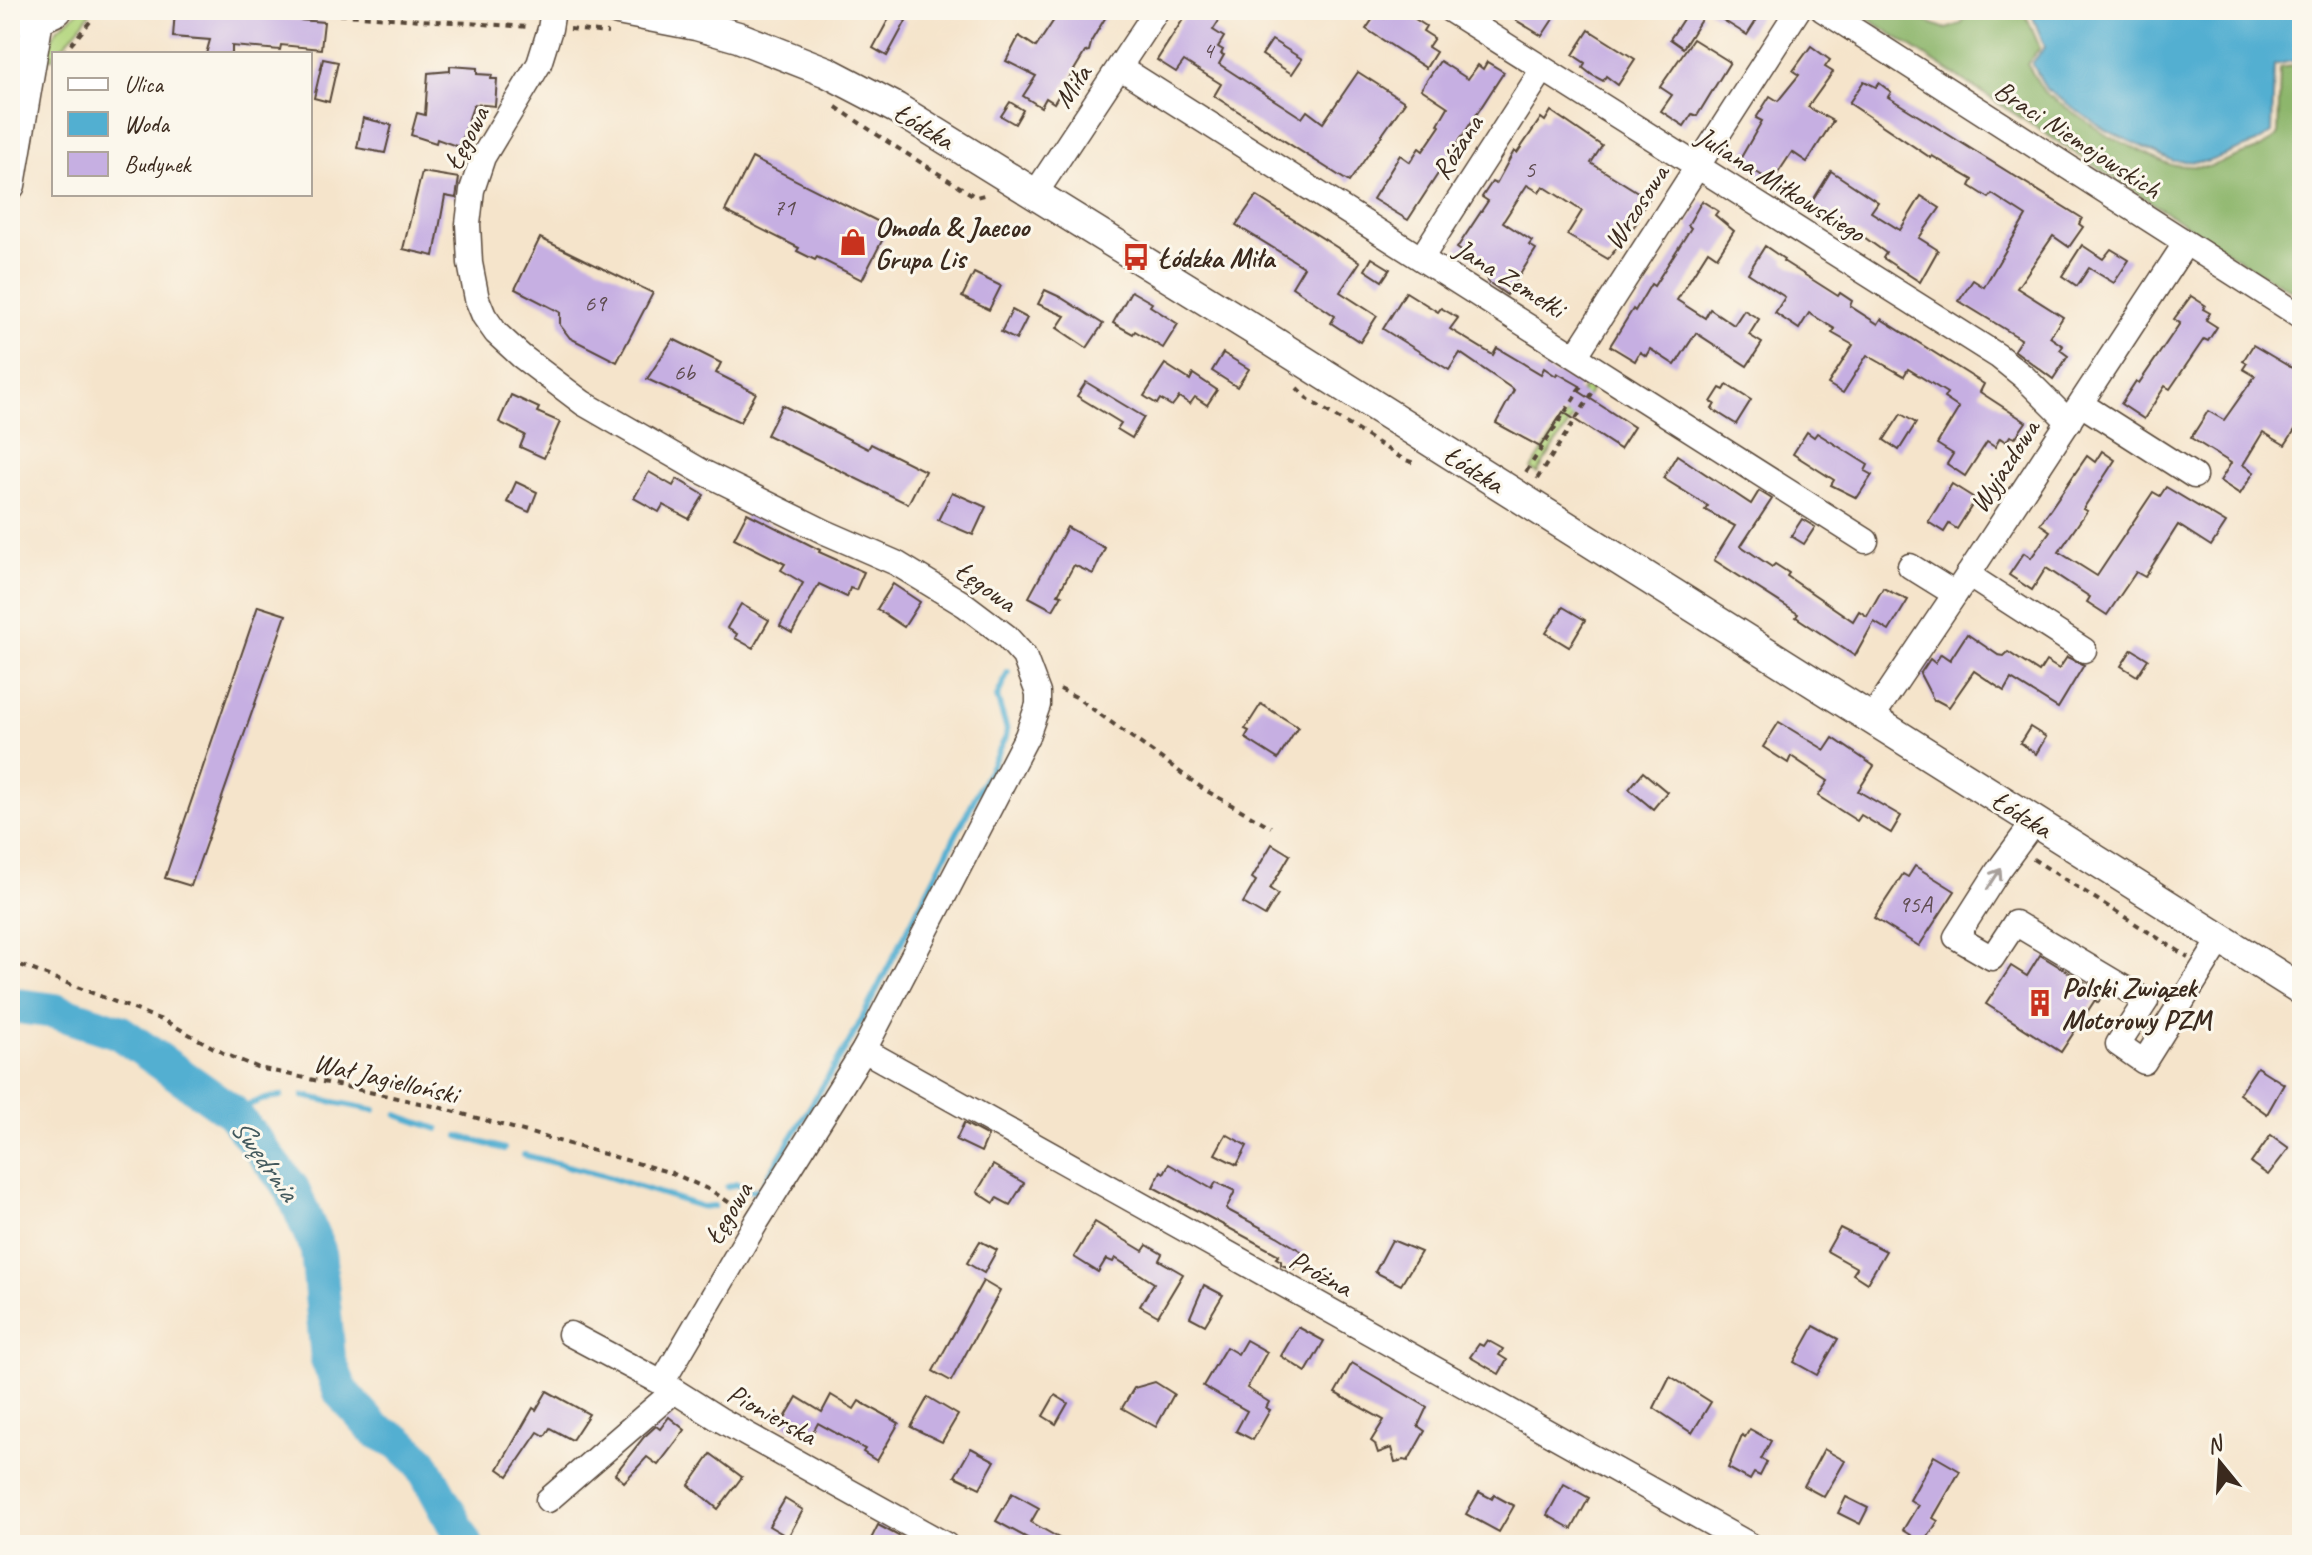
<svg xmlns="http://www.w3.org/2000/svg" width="2312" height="1555" viewBox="0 0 2312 1555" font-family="Caveat,sans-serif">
<rect width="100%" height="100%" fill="#fbf7ec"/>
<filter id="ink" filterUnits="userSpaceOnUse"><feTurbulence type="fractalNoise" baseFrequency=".0125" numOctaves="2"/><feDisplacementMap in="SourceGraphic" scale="16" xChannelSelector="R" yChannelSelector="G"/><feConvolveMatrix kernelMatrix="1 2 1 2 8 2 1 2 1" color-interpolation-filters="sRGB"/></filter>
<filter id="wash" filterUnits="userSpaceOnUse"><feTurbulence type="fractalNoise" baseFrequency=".006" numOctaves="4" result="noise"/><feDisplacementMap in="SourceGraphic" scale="32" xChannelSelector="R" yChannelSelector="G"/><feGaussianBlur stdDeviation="1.8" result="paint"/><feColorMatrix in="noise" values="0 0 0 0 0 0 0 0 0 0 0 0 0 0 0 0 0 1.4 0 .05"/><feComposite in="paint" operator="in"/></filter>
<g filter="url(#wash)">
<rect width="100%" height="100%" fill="#f5e4cb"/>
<!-- green -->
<g fill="#b2d57d" stroke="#76804e" stroke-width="2">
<polygon points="80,10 93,10 57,54 54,54 54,58 42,58 57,29"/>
<polygon points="1587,383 1593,387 1537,473 1531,469"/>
</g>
<!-- forest -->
<polygon fill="#8db66c" stroke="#647045" stroke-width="2" points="1864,10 1906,10 1922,20 1946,29 1961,24 1969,10 2024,10 2040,48 2027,64 2044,92 2106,135 2171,165 2208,167 2260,148 2278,136 2280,68 2302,64 2302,296 2256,270 1867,18"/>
<!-- water -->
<polygon fill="#52afd1" stroke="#466c78" stroke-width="2" points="2030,10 2302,10 2302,59 2274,65 2272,133 2256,143 2207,162 2173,161 2105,130 2046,89 2032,63 2045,47"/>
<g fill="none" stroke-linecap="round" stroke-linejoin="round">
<!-- stream -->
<g stroke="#52afd1" stroke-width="6">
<polyline points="303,1096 374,1110"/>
<polyline points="232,1112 261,1100 281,1096"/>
<polyline points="397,1115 438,1129"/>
<polyline points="459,1136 504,1149"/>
<polyline points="524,1155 602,1175 703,1207 714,1206"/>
<polyline points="727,1187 736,1184 752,1191 761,1188 853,1036 1006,737 1007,730 997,697 1008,672"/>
</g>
<!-- river -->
<polyline stroke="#52afd1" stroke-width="36" points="10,1005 55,1011 119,1032 232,1112 292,1189 318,1250 328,1359 341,1392 375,1430 399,1442 421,1462 466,1545"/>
</g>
<g id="blocks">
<!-- building -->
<g fill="#c6afe2">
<polygon points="175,10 324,22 321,49 281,45 280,50 232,46 232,53 229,54 206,54 210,40 173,37"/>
<polygon points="1069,10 1110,10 1092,40 1089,51 1085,52 1054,103 1046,98 1041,107 1023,96 1036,76 1006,61 1019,36 1036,47 1056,17"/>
<polygon points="1189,10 1226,10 1213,30 1224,37 1218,47 1223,50 1221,54 1224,55 1219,64 1302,118 1307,111 1323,123 1358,72 1405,102 1349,182 1214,96 1221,84 1184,61 1176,72 1157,60"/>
<polygon points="1389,10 1401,16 1404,12 1426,26 1423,31 1434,38 1428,47 1436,52 1426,68 1366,29 1377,13 1384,18"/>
<polygon points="1499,10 1559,10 1542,36"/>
<polygon points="1689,10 1695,10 1704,15 1683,48 1670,39"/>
<polygon points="1707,10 1763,10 1747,35"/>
<polygon points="892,13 906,21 887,56 873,48"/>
<polygon points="1589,30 1635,59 1618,85 1606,76 1603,81 1592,75 1583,68 1585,63 1573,55"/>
<polygon points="1693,39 1730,62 1697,116 1692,114 1684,126 1661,111 1672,95 1660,87"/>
<polygon points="1272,40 1302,59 1292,74 1262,55"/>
<polygon points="1811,46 1830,60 1825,67 1833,72 1808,107 1833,121 1807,162 1792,152 1772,182 1739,161 1762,121 1756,118 1770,96 1778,101 1799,75 1793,71"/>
<polygon points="323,59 338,62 329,102 314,98"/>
<polygon points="1440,61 1468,79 1478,65 1483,69 1487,62 1504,72 1408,220 1373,199 1400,155 1410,162 1419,148 1423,151 1440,126 1438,124 1448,107 1421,89"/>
<polygon points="450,66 477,68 477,74 492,75 491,79 497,79 495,106 474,104 459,147 437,139 436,143 411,135 417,113 425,115 428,73 450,71"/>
<polygon points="1864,81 1876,87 1879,83 1891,92 1888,97 2082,218 2079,224 2083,227 2069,247 2053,236 2017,288 2063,317 2050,337 2063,346 2060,350 2068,356 2053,379 2014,350 2021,339 1959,301 1973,280 1984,287 2026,216 1992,194 1989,198 1970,186 1973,180 1932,156 1931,158 1849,103"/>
<polygon points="1010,102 1023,110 1015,124 1001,116"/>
<polygon points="1551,111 1602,146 1591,163 1649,199 1636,219 1638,221 1608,259 1567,235 1582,211 1543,186 1539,192 1527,185 1503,222 1532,241 1529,245 1536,249 1507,295 1487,281 1492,272 1457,248 1488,201 1482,197 1492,182 1496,184 1514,151 1517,153 1541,118 1545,121"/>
<polygon points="363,118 392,125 385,153 357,148"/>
<polygon points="752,158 889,227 862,280 817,257 815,260 797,251 799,248 725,211"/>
<polygon points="1831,171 1878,202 1871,212 1900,230 1921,196 1940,208 1919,238 1938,250 1920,282 1883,258 1886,253 1857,232 1856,234 1810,205"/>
<polygon points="422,172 459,178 456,198 445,196 434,256 403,249"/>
<polygon points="1256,196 1360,262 1340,292 1377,316 1360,342 1331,323 1335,316 1292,287 1304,267 1236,225"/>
<polygon points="1702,201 1718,211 1715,215 1734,231 1717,257 1708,251 1677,300 1705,318 1710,309 1734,325 1744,310 1759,319 1749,335 1762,343 1747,366 1696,333 1675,365 1650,349 1646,356 1640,352 1635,361 1610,346 1633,309 1635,311 1651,284 1654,286 1691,228 1688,225"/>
<polygon points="540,238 653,293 617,362 570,338 560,325 560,312 515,289"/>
<polygon points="2082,245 2103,259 2111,249 2129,260 2114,283 2089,268 2077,286 2062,276"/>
<polygon points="1765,246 1784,259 1783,261 1838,296 1840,293 1852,301 1850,306 1878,324 1881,319 1984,384 1980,392 2026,422 2015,438 2010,436 2006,442 2000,438 1995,447 1987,442 1965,476 1947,464 1953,454 1937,444 1959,408 1944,398 1947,393 1908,369 1904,376 1867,355 1843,393 1828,384 1853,345 1832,333 1835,329 1809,313 1799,329 1775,313 1785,297 1748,273"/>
<polygon points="1372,258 1390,269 1382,281 1365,270"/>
<polygon points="974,273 1001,286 989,310 962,297"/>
<polygon points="1045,290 1060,297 1103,324 1087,348 1057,328 1065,316 1038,304"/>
<polygon points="1131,291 1152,303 1150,306 1178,324 1163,348 1135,331 1133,334 1113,323"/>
<polygon points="1406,292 1438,312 1441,308 1458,318 1450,329 1493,355 1497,348 1541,374 1544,368 1556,376 1557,373 1580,386 1577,390 1634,427 1620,449 1563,412 1540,447 1496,423 1514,390 1460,353 1449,370 1383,329"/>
<polygon points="2191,296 2205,305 2203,309 2210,313 2206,320 2217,327 2208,341 2204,339 2170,389 2165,386 2144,419 2121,404 2136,381 2139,383 2180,323 2174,319"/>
<polygon points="1012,310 1027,318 1016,340 1001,332"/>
<polygon points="673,339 721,363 716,373 756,393 740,422 647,379"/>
<polygon points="2253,345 2302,374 2302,419 2285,445 2263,432 2243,465 2254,472 2240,494 2220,481 2231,463 2191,438 2208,411 2224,420 2255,376 2243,369 2247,363 2243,361"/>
<polygon points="1223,353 1249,369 1237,387 1212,371"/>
<polygon points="1165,364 1190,380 1193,374 1217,390 1207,405 1195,397 1190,404 1179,397 1172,406 1160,399 1157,404 1144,396"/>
<polygon points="1086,382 1144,417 1132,438 1117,429 1121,423 1077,396"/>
<polygon points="1727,385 1751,400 1736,424 1712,409 1715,404 1711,402 1720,388 1724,390"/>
<polygon points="511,395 539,408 537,412 560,422 544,458 520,447 525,435 499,422"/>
<polygon points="782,405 868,449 871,444 925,471 908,504 767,435"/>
<polygon points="1901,414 1916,423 1899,450 1884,440"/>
<polygon points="1807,432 1814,437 1817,433 1868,465 1865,471 1872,475 1857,498 1831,485 1834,480 1793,454"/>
<polygon points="2102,451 2115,460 2083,509 2087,511 2059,552 2097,576 2153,492 2160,496 2166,487 2226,523 2211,546 2178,525 2145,577 2136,572 2107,615 2087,602 2090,597 2046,568 2032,590 2009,575 2024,553 2031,558 2050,531 2040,524 2087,456 2095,462"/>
<polygon points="1677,455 1751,504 1759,491 1772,499 1741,546 1772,567 1775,564 1789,573 1787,576 1853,621 1859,611 1867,616 1883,588 1908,600 1889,631 1874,622 1855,656 1796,617 1798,614 1714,560 1735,526 1705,510 1708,506 1663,478"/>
<polygon points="649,472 673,486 677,479 704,495 689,519 663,505 659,512 634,498"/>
<polygon points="516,482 537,492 529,512 507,502"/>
<polygon points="1952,484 1976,499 1957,529 1949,524 1944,532 1928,522"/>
<polygon points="952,492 986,507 973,535 938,520"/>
<polygon points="747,513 820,550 819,552 864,572 856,590 850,588 847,597 819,584 792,633 780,626 803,583 781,570 785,564 734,538"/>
<polygon points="1802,519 1815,527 1804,544 1791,536"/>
<polygon points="1067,527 1105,548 1093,574 1074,565 1058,594 1062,595 1053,610 1029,597"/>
<polygon points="893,584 920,602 904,627 877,609"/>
<polygon points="741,604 769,620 753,648 735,638 737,634 727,628"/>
<polygon points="258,606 286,615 191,886 165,878"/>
<polygon points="1563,607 1585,620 1569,647 1546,633"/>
<polygon points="1967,634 1998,655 2004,656 2008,652 2039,672 2046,661 2059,669 2067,657 2084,665 2058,708 2011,679 2004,691 1974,671 1949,707 1936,700 1934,701 1920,674 1930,659 1935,663 1941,654 1950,660"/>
<polygon points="2132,649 2148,659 2137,676 2121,666"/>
<polygon points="1261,704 1298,727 1278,759 1245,738 1249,731 1245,729"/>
<polygon points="1779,722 1825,750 1833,738 1874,766 1858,791 1901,816 1891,833 1861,815 1857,821 1818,796 1828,781 1791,756 1788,763 1763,747"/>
<polygon points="2030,727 2046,737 2036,754 2020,743"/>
<polygon points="1643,772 1667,792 1653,809 1629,789"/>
<polygon points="1272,844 1290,855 1270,889 1278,894 1265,916 1243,903 1256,881 1252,878"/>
<polygon points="1915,866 1955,891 1919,946 1874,918 1903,874 1908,877"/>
<polygon points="2040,955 2104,994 2098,1003 2095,1000 2061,1052 1986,1004 2011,966 2027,976"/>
<polygon points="2257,1067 2284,1084 2267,1114 2239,1094"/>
<polygon points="964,1123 988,1136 981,1152 956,1140"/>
<polygon points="1226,1134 1247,1146 1237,1165 1215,1154"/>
<polygon points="2271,1135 2289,1148 2268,1175 2251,1163"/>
<polygon points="1169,1164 1212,1189 1216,1182 1235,1191 1226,1209 1277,1236 1309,1256 1303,1267 1297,1264 1294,1269 1281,1265 1281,1261 1276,1258 1279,1255 1153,1187 1161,1171 1164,1173"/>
<polygon points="993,1165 1024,1183 1010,1205 997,1198 994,1203 977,1192"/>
<polygon points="1095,1222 1143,1251 1147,1245 1162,1254 1159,1260 1183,1274 1158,1316 1140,1306 1154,1283 1115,1258 1113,1262 1106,1259 1098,1272 1074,1257"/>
<polygon points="1840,1228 1886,1251 1867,1283 1853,1274 1857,1268 1827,1251"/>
<polygon points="1392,1240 1421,1252 1401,1285 1375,1272"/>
<polygon points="980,1241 997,1250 984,1273 967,1263"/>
<polygon points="983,1281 1000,1291 951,1381 933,1371"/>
<polygon points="1204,1285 1223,1295 1205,1325 1190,1317"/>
<polygon points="1814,1326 1838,1339 1817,1375 1794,1362"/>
<polygon points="1298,1327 1324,1341 1306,1372 1281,1356"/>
<polygon points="1246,1340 1267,1352 1247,1388 1269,1402 1266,1408 1270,1410 1253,1440 1236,1431 1247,1411 1203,1386 1226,1347 1238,1354"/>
<polygon points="1487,1340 1503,1349 1499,1355 1507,1360 1499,1374 1470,1357 1479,1344 1483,1346"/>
<polygon points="1352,1363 1427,1407 1418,1426 1425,1431 1408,1461 1404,1460 1395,1462 1391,1448 1378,1453 1375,1444 1371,1441 1384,1420 1335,1393"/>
<polygon points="1670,1376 1711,1402 1692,1433 1654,1408"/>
<polygon points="1155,1382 1174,1394 1156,1427 1122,1408 1134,1388"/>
<polygon points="547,1391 589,1414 572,1440 550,1428 545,1436 538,1432 508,1476 498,1469 533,1408 536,1410"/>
<polygon points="831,1395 854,1409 859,1401 899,1423 877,1461 863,1452 865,1449 818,1423 810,1438 782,1423 797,1397 822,1412"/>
<polygon points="1055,1395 1068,1403 1056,1424 1043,1416"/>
<polygon points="928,1397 958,1415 942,1442 911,1427"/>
<polygon points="669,1417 685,1430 658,1465 647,1457 624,1482 615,1474 644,1437 656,1426 660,1429"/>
<polygon points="1750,1429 1771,1441 1761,1459 1767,1462 1760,1476 1754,1473 1750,1480 1728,1468 1742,1435 1745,1437"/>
<polygon points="971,1448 995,1461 980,1488 955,1476"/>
<polygon points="1824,1449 1845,1461 1824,1497 1804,1486"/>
<polygon points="711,1454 742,1477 718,1509 689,1485"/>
<polygon points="1934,1456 1960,1471 1933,1518 1938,1521 1924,1543 1903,1530 1918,1505 1910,1500"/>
<polygon points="1564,1484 1589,1498 1572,1529 1547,1515"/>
<polygon points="1479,1492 1492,1499 1494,1495 1514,1506 1499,1532 1466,1514"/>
<polygon points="1012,1493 1039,1508 1031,1522 1071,1545 1040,1545 996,1521"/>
<polygon points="1846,1497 1868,1508 1860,1524 1838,1513"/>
<polygon points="785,1499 803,1510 788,1537 769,1526"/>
<polygon points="878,1525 893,1533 915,1545 868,1545"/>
</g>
</g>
</g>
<g filter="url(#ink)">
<use href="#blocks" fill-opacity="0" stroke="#574638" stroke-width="2"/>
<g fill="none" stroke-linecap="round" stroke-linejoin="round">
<!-- minor casing -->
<g stroke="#574638" stroke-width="27">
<g id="minor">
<polyline points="553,10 550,29 539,64 483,157 472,190 468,224 470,263 477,299 484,316 496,333 521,356 583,403 701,471 825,532 896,563 965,605 1006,636 1024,656 1038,693 1038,705 1027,736 864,1050 757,1221 662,1383"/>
<polyline points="1450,10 1998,356 2024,377 2069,422"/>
<polyline points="1823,10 2302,317"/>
<polyline points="1121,68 1866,541"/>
<polyline points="1035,194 1157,10"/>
<polyline points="1422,257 1543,69"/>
<polyline points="1576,355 1798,10"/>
<polyline points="2081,404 2194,476"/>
<polyline points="1910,566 1955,594"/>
<polyline points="1968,575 2084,650"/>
<polyline points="1871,719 1968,575 2185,244"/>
<polyline points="2034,822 1998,871 1956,937 1992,958 2015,923 2146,1001 2118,1044 2144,1062 2221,939"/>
<polyline points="864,1050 1750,1545"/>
<polyline points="570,1334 662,1383 719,1419 946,1545"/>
<polyline points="548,1500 674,1391"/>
</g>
</g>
<!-- major casing -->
<g stroke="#574638" stroke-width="33">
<g id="major">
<polyline points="618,10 696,25 738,37 827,72 896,108 1256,331 2302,990"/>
<polyline points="10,17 38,19 57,10"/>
<polyline points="10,185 38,19"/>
</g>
</g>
<!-- path -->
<g stroke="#574638" stroke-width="4" stroke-dasharray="6 6" stroke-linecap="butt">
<polyline points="268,10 529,27"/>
<polyline points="570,29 608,33"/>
<polyline points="63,54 94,17 107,10"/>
<polyline points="836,107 888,142 976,197 988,194"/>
<polyline points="1297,388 1309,400 1403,459 1417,464"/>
<polyline points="1526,472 1582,386"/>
<polyline points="1537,479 1593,392"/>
<polyline points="1060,689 1076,697 1205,790 1271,827"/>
<polyline points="2033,859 2188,957"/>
<polyline points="10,961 167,1022 225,1054 259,1068 438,1107 672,1173 712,1191 742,1211"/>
</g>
<!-- minor -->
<use href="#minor" stroke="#fff" stroke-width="24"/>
<!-- major -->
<use href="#major" stroke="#fff" stroke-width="30"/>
</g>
<!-- one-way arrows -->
<defs><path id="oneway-shaft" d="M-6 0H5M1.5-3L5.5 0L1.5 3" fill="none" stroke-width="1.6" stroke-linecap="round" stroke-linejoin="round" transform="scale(2)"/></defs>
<use stroke="#a79f9a" href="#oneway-shaft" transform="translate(1994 879) rotate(-57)"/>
</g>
<!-- icons -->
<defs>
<g id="shop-bare" transform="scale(2.16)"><path d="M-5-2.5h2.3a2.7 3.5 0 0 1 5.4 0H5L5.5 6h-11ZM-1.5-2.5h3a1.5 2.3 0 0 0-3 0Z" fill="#c8321e" stroke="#fbf7ec" stroke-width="2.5" paint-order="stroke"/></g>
<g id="bus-bare" transform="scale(2.16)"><path d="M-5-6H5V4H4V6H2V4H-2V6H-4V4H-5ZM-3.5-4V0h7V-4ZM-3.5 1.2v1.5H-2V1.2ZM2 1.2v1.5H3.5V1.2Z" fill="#c8321e" stroke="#fbf7ec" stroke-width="2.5" paint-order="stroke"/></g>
<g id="building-bare" transform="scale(2.16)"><path d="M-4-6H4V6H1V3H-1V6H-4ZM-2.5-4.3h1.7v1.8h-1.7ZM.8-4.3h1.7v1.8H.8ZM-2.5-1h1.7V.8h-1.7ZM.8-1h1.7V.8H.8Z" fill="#c8321e" stroke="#fbf7ec" stroke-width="2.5" paint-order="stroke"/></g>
</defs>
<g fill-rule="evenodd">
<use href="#shop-bare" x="853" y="242"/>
<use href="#bus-bare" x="1136" y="257"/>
<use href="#building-bare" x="2040" y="1003"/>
</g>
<g text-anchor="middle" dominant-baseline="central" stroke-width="6" stroke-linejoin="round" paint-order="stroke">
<!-- number labels -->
<g font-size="24" fill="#5e4b4f">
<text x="1208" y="50">4</text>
<text x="1530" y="169">5</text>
<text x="784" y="207">71</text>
<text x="595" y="303">69</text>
<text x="684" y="372">6b</text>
<text x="1915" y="904">95A</text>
</g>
<!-- street labels -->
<g font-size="28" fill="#3b2a1e" stroke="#fbf7ec">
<text transform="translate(1072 86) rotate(-56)">Miła</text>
<text transform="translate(924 126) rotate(31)">Łódzka</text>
<text transform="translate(466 138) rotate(-63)">Łęgowa</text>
<text transform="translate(2078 139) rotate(33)">Braci Niemojowskich</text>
<text transform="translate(1457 147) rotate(-57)">Różana</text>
<text transform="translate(1781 184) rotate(32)">Juliana Miłkowskiego</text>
<text transform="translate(1636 207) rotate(-57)">Wrzosowa</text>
<text transform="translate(1510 278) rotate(32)">Jana Zemełki</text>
<text transform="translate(2004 466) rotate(-57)">Wyjazdowa</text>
<text transform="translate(1474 469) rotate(32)">Łódzka</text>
<text transform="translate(986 586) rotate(35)">Łęgowa</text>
<text transform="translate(2022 814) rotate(32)">Łódzka</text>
<text transform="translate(386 1078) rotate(13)">Wał Jagielloński</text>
<text transform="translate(728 1213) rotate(-59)">Łęgowa</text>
<text transform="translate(1321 1273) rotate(29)">Próżna</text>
<text transform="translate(772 1414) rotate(29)">Pionierska</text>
</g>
<!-- poi labels -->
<g font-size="28" font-weight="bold" fill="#3b2a1e" stroke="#fbf7ec" text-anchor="start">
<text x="875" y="226">Omoda &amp; Jaecoo<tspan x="875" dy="32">Grupa Lis</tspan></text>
<text x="1158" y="257">Łódzka Miła</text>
<text x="2062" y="987">Polski Związek<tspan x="2062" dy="32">Motorowy PZM</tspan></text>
</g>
<!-- water labels -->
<g font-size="30" font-style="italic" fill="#43595d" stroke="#fbf7ec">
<text transform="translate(265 1159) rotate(54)">Swędrnia</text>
</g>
</g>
<!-- margin -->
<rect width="2312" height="1555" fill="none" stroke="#fbf7ec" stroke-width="40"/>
<!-- legend -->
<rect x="52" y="52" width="260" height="144" fill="#fbf7ec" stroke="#aea59a" stroke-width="2"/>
<rect x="68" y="78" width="40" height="12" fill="#ffffff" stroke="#aea59a" stroke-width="2"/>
<text x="124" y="92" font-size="24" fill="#3b2a1e">Ulica</text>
<rect x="68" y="112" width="40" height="24" fill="#52afd1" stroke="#aea59a" stroke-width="2"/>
<text x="124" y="132" font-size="24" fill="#3b2a1e">Woda</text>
<rect x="68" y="152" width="40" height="24" fill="#c6afe2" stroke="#aea59a" stroke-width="2"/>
<text x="124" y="172" font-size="24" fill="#3b2a1e">Budynek</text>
<!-- north arrow -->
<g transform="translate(2220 1463) rotate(342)" stroke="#fbf7ec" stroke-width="6" paint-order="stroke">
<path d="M0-6L14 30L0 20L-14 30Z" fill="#3b2a1e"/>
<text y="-12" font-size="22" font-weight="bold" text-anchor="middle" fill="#3b2a1e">N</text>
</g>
</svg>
